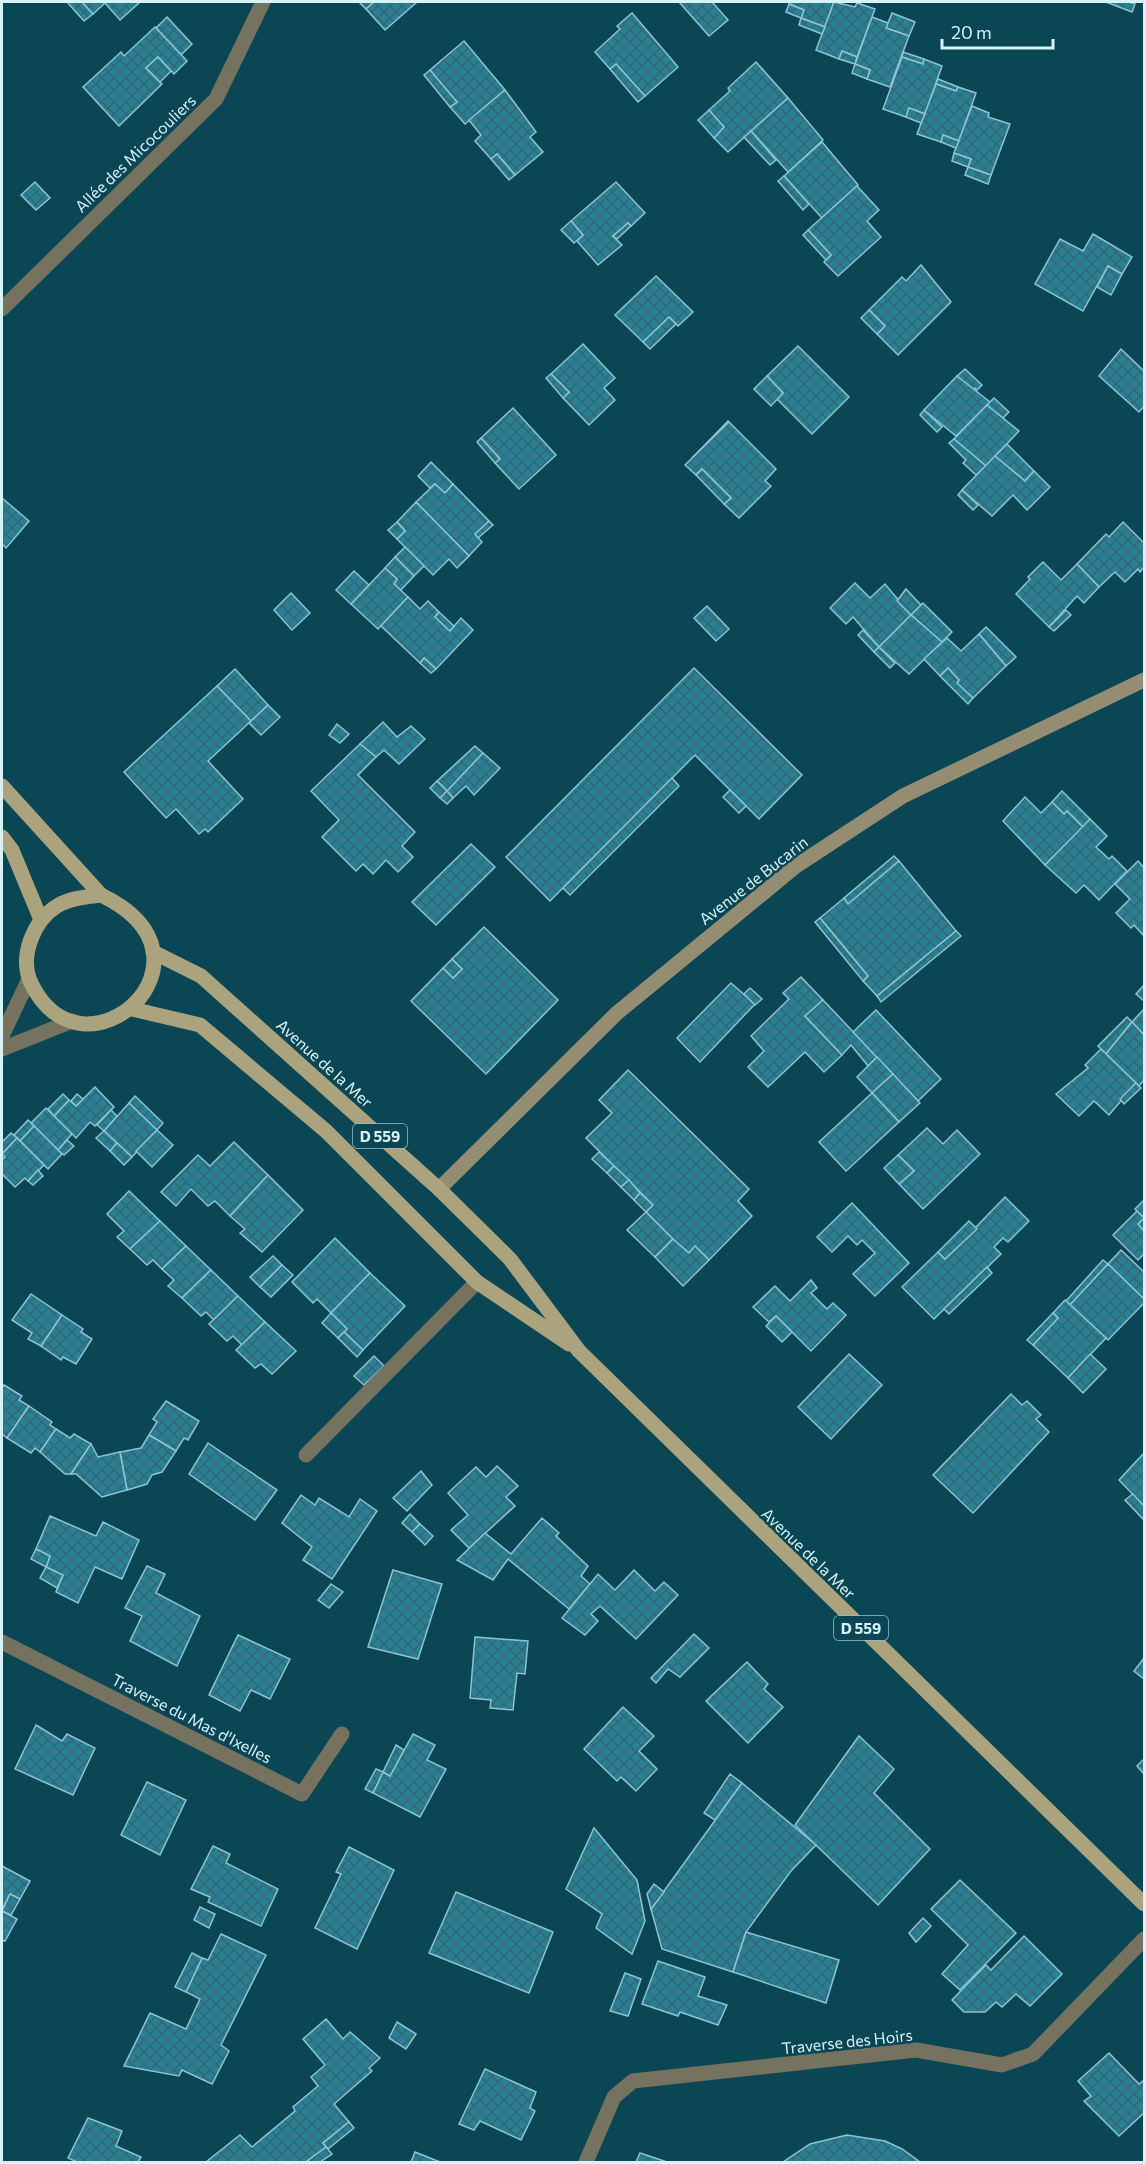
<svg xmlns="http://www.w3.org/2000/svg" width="1146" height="2164" viewBox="0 0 1146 2164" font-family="Commissioner,sans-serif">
<defs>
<pattern id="building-cross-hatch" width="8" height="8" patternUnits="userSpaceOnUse" patternTransform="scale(1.5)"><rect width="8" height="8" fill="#297f93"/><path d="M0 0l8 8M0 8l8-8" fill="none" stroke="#336773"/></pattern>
</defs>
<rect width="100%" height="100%" fill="#0a4653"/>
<!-- building -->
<g fill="url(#building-cross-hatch)" stroke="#8dc4d3" stroke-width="1.5">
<polygon points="67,2 82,2 93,14 84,21"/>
<polygon points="82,2 140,2 120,20 105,3 93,14"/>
<polygon points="359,2 375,2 366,9"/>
<polygon points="374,2 417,2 385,30 366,9"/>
<polygon points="679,2 712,2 728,20 709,36"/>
<polygon points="790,2 834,2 825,27 801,18 804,10 789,4"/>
<polygon points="834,2 855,7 857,3 875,9 857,57 842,51 839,59 816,50"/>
<polygon points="1106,2 1129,2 1135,4 1132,12"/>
<polygon points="789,4 804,10 801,18 786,12"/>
<polygon points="632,13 678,67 645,96 616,64 610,69 595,52 620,29 617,26"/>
<polygon points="892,13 915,22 909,36 886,28"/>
<polygon points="167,17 192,44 181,55 156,28"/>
<polygon points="872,17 888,23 886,28 909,36 890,87 867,79 870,70 855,64"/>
<polygon points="801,18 825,27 822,34 799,25"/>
<polygon points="155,27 187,61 174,74 158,57 146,68 162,84 119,126 83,87 121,52 124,56"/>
<polygon points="464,41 505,90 465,124 450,107 457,102 430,70"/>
<polygon points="842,51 857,57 855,64 839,59"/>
<polygon points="903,52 924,59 923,64 902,57"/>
<polygon points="158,57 171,71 160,82 146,68"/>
<polygon points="902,57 923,64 924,59 942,66 925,114 909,108 906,117 883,109"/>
<polygon points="756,62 788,98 728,152 714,138 724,127 709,110 730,91 728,88"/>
<polygon points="616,64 645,96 638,102 610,69"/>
<polygon points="855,64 870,70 867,79 852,73"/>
<polygon points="430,70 457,102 450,107 424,75"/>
<polygon points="938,79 958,87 956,91 936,84"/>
<polygon points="936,84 956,91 958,87 976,93 959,141 943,135 941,142 917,134"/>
<polygon points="505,90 536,132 530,137 543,152 515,175 497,154 491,159 475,141 481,135 469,120"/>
<polygon points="788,98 823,140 788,172 751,131"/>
<polygon points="972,106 989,113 988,117 1010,124 991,175 968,167 971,159 954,153"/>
<polygon points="909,108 925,114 921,123 906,117"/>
<polygon points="709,110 724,127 714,138 698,120"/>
<polygon points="751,131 776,160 770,165 744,137"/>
<polygon points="943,135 959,141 956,148 941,142"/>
<polygon points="822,142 858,185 822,218 784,176"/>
<polygon points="954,153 971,159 968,167 952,161"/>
<polygon points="497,154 515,175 509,180 491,159"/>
<polygon points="968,167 991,175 988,184 965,175"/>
<polygon points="784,176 809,204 803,210 778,181"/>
<polygon points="35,182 50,198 36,210 21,195"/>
<polygon points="616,182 645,213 631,226 628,223 613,236 622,245 598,265 577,241 583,235 571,221"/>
<polygon points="857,186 879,210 867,221 881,237 838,276 824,262 831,255 808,230"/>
<polygon points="571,221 583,235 574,243 561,230"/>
<polygon points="628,223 631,226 617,239 613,236"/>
<polygon points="808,230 831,255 826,260 803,235"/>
<polygon points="1093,234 1132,257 1122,274 1108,266 1083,311 1035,284 1060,239 1083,251"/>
<polygon points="921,265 951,302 898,355 877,334 885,326 869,310 902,277 906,281"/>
<polygon points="1108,266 1122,274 1111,295 1097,287"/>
<polygon points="656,276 693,312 678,326 669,317 643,342 615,315"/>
<polygon points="869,310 885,326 877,334 861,318"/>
<polygon points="669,317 676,324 650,349 643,342"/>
<polygon points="583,344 615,378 604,388 615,400 589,425 563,398 569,392 551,374"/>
<polygon points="798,346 849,397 812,434 777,399 783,393 767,376"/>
<polygon points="1121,349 1144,371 1144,406 1139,412 1099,376"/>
<polygon points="965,369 982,385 977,390 975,388 973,391 957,376"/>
<polygon points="551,374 569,392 563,398 546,378"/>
<polygon points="767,376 783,393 771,406 754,389"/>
<polygon points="957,376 990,402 956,436 924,410"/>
<polygon points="994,398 1009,412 1002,419 987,405"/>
<polygon points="987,405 1019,431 986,466 954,439"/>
<polygon points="513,408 556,455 519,489 495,463 500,459 481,438"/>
<polygon points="924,410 942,427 937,432 920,415"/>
<polygon points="728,421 729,422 693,459 692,458"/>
<polygon points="729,422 776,469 765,481 771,486 739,518 724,504 731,498 702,469 696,475 685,465"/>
<polygon points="481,438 500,459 495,463 477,442"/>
<polygon points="954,439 986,466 976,475 963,463 966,460 949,443"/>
<polygon points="1007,444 1034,471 1025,481 995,456"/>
<polygon points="995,456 1025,481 1034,471 1050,487 1027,510 1013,495 992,516 962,490"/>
<polygon points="431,462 453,484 445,493 435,484 430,488 418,476"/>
<polygon points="702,469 731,498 724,504 696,475"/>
<polygon points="435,484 445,493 453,484 489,521 475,534 482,542 469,556 416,502"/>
<polygon points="962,490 978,505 973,510 958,495"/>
<polygon points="2,498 29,521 6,548 2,544"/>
<polygon points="416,502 469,556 457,568 449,559 433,575 397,539 405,531 397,522"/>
<polygon points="489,521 493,525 478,538 475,534"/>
<polygon points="397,522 405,531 397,539 388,530"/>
<polygon points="1123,522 1144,543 1144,567 1140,572 1138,569 1125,582 1115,572 1099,587 1077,564 1106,534 1109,537"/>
<polygon points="405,547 424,566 414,576 395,557"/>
<polygon points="395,557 414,576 400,591 394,584 397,579 385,568"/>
<polygon points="1043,562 1061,580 1077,564 1099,587 1084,603 1077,596 1049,627 1016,594 1030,579 1028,577"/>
<polygon points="385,568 397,579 394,584 408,597 378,629 351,604"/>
<polygon points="354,571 369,585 351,604 336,590"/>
<polygon points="855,583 870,598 885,584 911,615 879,647 853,617 846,624 830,608"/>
<polygon points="906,589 921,605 911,615 897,601"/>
<polygon points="291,593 310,613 292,630 274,610"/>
<polygon points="408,597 420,609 428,601 439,612 435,617 450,631 461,618 473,630 436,669 424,658 420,663 381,626"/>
<polygon points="923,603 952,632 942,642 911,615"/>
<polygon points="707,606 729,629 716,641 694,618"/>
<polygon points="1066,610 1071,615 1054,631 1049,627"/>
<polygon points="439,612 454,626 450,631 435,617"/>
<polygon points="911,615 942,642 909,674 879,647"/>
<polygon points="986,627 1016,657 1006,666 979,634"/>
<polygon points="863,630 879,647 874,652 858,635"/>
<polygon points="979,634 1006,666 973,698 957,683 959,680 948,668 940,676 924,659 947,638 961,651"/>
<polygon points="879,647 895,663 890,668 874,652"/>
<polygon points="424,658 436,669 431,673 420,663"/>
<polygon points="694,668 802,775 759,819 695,755 550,901 506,857"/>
<polygon points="948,668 959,680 957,683 973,698 968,704 940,676"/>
<polygon points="235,669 268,705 251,721 217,686"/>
<polygon points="217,686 251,721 208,761 243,799 208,832 205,829 199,834 176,809 166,818 124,772"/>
<polygon points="268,705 280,717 261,735 249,723"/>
<polygon points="383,722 397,737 411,726 425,739 399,764 384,750 376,757 360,744"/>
<polygon points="337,724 349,734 340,743 329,735"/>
<polygon points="360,744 376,757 358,775 415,832 402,846 413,857 398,872 386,860 373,874 363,864 356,871 322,837 339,820 311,791"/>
<polygon points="475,746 483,753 447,791 437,781"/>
<polygon points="483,753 500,768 474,795 466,786 453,798 447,791"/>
<polygon points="672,778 679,786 570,895 563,888"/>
<polygon points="437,781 447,791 440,798 430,788"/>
<polygon points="730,790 746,806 739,813 723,797"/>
<polygon points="447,791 453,798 447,804 440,798"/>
<polygon points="1062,791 1090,819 1083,827 1067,811 1064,814 1052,802"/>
<polygon points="1025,797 1041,813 1052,802 1064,814 1067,811 1083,827 1045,865 1003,821"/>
<polygon points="1090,819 1107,836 1096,847 1109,859 1112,856 1127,871 1099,900 1084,885 1076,893 1045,865"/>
<polygon points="471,844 495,867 436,925 412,902"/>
<polygon points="894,856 899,861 848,904 844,898"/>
<polygon points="899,861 956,931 877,996 863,981 868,976 820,918 844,898 848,904"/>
<polygon points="1138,861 1144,868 1144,936 1134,925 1131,928 1116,913 1130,899 1115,884"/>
<polygon points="820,918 868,976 863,981 815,922"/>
<polygon points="484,927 558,1000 486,1074 411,1001 443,968 453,978 462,969 452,959"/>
<polygon points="956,931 961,936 881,1002 877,996"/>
<polygon points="452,959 462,969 453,978 443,968"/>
<polygon points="801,977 823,1000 805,1016 842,1055 824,1072 805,1052 768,1087 748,1067 764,1051 751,1036 789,999 783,993"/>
<polygon points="731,983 755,1004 700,1062 677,1038"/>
<polygon points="1144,985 1144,1001 1136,994"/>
<polygon points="750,988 762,999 755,1005 744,994"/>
<polygon points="823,1000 877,1057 868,1066 851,1045 842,1055 805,1016"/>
<polygon points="1144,1009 1144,1035 1132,1022"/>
<polygon points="876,1010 941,1079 918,1101 853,1032"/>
<polygon points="1127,1017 1132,1022 1106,1054 1098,1046"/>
<polygon points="1132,1022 1144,1035 1144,1080 1139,1086 1106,1054"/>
<polygon points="1101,1049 1136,1083 1109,1115 1094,1101 1079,1116 1056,1094 1088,1068 1085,1065"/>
<polygon points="877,1057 893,1074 872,1093 857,1077"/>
<polygon points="628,1070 749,1189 738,1201 752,1216 709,1260 695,1246 689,1253 673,1239 646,1212 653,1205 586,1138 612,1113 599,1100"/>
<polygon points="893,1074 920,1103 899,1122 872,1093"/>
<polygon points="1136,1083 1141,1088 1124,1104 1120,1099"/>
<polygon points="95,1087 114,1107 95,1126 90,1122 76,1138 54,1116 69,1100 76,1106"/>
<polygon points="872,1093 899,1122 846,1171 819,1142"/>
<polygon points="63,1094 69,1100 54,1116 48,1109"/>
<polygon points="77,1094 83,1099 76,1106 71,1101"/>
<polygon points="135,1096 163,1123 157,1130 129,1103"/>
<polygon points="129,1103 157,1130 132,1157 104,1131"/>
<polygon points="46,1108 72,1134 58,1150 31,1123"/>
<polygon points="111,1110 117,1116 104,1131 97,1125"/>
<polygon points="28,1120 34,1126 20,1141 14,1135"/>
<polygon points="34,1126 62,1154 48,1169 20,1141"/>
<polygon points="927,1128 943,1144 957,1130 980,1154 923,1209 899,1184 914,1171 898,1155"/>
<polygon points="157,1130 173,1145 152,1167 136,1151"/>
<polygon points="104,1131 117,1143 110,1151 96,1138"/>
<polygon points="11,1133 17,1138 2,1154 2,1142"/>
<polygon points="17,1138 44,1165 28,1181 25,1178 15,1187 2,1174 2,1160 5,1157 2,1154"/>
<polygon points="67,1140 74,1146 64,1155 58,1150"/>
<polygon points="234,1142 268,1175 230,1216 215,1201 208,1206 191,1189 176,1206 161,1192 198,1155 210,1166"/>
<polygon points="117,1143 132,1157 124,1165 110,1151"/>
<polygon points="599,1152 614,1166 607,1173 592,1159"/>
<polygon points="898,1155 914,1171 899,1184 884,1168"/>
<polygon points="614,1166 629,1180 621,1187 607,1173"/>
<polygon points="38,1170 43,1176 33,1185 28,1181"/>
<polygon points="268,1175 303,1210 262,1252 240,1233 245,1229 230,1216"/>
<polygon points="629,1180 640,1193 634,1200 621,1187"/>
<polygon points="129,1191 160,1221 130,1249 117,1237 124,1231 107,1214"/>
<polygon points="640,1193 653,1205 646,1212 634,1200"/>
<polygon points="1005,1197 1029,1221 1008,1242 1003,1238 994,1247 1001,1254 934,1319 902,1287 938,1252 945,1259"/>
<polygon points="1144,1200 1144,1231 1138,1224 1144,1218 1135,1209"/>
<polygon points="852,1203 909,1263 875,1296 853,1274 875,1253 862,1240 857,1245 848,1236 832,1252 817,1237"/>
<polygon points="1137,1211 1144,1218 1138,1224 1144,1231 1144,1254 1138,1260 1113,1235"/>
<polygon points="646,1212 673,1239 655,1257 627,1230"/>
<polygon points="160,1221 186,1246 162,1269 153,1260 147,1265 130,1249"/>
<polygon points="969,1221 977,1229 945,1259 938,1252"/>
<polygon points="335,1238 370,1273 331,1313 317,1299 313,1303 292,1282"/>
<polygon points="673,1239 689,1253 695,1246 709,1260 683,1286 655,1257"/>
<polygon points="186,1246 211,1270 182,1298 168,1286 174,1280 162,1269"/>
<polygon points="1121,1250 1144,1272 1144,1299 1108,1264"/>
<polygon points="273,1256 282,1265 260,1287 250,1277"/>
<polygon points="1103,1260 1108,1264 1070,1305 1066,1301"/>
<polygon points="1108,1264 1144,1299 1144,1303 1108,1340 1070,1305"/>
<polygon points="282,1265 293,1275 271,1297 260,1287"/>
<polygon points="987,1267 992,1273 949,1314 944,1309"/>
<polygon points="211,1270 238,1296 214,1320 206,1312 201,1316 182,1298"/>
<polygon points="370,1273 405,1306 363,1350 344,1332 347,1329 331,1313"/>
<polygon points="811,1280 817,1288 811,1293 827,1309 833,1303 846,1315 811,1351 776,1316 769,1322 753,1307 775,1286 790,1301"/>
<polygon points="31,1294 62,1315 41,1346 28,1339 32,1333 12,1320"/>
<polygon points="238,1296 265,1322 242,1345 233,1336 227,1341 209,1324"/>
<polygon points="1065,1300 1106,1338 1068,1378 1033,1345 1058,1318 1053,1313"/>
<polygon points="331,1313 347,1329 338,1338 322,1323"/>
<polygon points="1053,1313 1058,1318 1033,1345 1027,1340"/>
<polygon points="62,1315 83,1329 81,1332 92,1339 76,1364 63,1357 61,1360 41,1346"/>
<polygon points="776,1316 792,1332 782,1342 766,1326"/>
<polygon points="265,1322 296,1351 272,1374 261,1364 255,1368 236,1350"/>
<polygon points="344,1332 363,1350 357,1357 338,1338"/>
<polygon points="849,1354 882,1385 831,1439 798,1407"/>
<polygon points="1090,1354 1106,1369 1083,1393 1068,1378"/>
<polygon points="374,1356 384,1366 364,1385 354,1376"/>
<polygon points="4,1385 22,1396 19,1400 29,1406 7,1438 2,1434 2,1388"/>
<polygon points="1011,1394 1022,1405 1027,1401 1041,1415 1036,1419 1049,1432 973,1513 933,1475"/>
<polygon points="166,1401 199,1421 188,1440 184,1438 176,1451 149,1435 157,1422 153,1419"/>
<polygon points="29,1406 52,1422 50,1425 56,1429 40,1452 35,1448 31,1453 7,1438"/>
<polygon points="56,1429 70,1438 74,1434 91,1444 71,1474 65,1474 40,1452"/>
<polygon points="149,1435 176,1451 162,1472 152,1475 147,1484 127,1490 120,1452 141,1448"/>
<polygon points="208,1443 277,1490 255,1520 189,1474"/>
<polygon points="91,1444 98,1457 120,1452 127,1490 102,1497 76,1474 71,1474"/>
<polygon points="1144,1453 1144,1506 1119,1480"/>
<polygon points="497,1466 518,1486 506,1497 515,1506 469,1548 451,1530 468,1515 448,1493 476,1467 486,1477"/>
<polygon points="421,1471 432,1485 407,1511 393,1498"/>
<polygon points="1133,1494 1144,1506 1144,1520 1125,1500"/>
<polygon points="301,1495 315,1505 319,1498 349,1517 360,1499 377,1511 332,1579 303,1560 312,1547 282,1523"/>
<polygon points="410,1514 420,1524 412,1532 402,1523"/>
<polygon points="50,1516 96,1536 103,1522 139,1540 122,1579 95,1567 78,1603 56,1592 63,1575 46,1567 50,1556 36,1549"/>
<polygon points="542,1518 559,1533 556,1536 588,1566 581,1576 590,1584 569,1609 508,1559 493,1580 457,1560 485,1533 511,1554"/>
<polygon points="420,1524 433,1536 425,1545 412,1532"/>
<polygon points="36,1549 50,1556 46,1567 31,1559"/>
<polygon points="147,1566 165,1574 156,1593 200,1616 177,1666 130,1641 142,1616 125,1608"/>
<polygon points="46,1567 63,1575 57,1588 40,1578"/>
<polygon points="393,1570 442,1584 418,1659 368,1647"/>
<polygon points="634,1570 655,1591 664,1582 678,1595 636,1639 600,1606 591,1614 598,1621 585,1635 562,1618 598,1574 615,1590"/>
<polygon points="331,1584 343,1592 329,1608 318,1600"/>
<polygon points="694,1634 709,1648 680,1677 668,1669 656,1683 651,1678"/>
<polygon points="238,1635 290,1659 270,1699 251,1690 240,1711 209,1695"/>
<polygon points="475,1637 528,1641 525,1674 517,1673 513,1710 490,1708 491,1700 470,1698"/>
<polygon points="1144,1658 1144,1679 1134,1671"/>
<polygon points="747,1662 768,1684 764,1689 783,1707 748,1743 706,1701"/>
<polygon points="623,1707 654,1736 639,1751 657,1769 636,1791 621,1777 617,1781 584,1749"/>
<polygon points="36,1725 62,1741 67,1734 95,1748 73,1795 15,1769"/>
<polygon points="413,1734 435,1745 427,1760 446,1769 420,1817 373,1793 383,1772 390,1776"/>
<polygon points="859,1736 894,1769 874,1793 930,1849 878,1905 795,1825"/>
<polygon points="396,1745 404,1750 390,1776 383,1772"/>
<polygon points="1144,1759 1144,1774 1137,1766"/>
<polygon points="376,1769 383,1772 373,1793 365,1789"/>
<polygon points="730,1774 742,1783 715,1820 704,1813"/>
<polygon points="147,1782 186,1800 160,1855 121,1835"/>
<polygon points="742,1783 816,1845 791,1871 746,1932 733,1972 662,1949 651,1909"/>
<polygon points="594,1828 637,1880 645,1921 632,1954 596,1928 602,1914 566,1889"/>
<polygon points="213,1846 230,1854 226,1863 278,1889 261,1926 208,1902 210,1897 191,1889"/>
<polygon points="349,1847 394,1870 357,1949 315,1928 341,1874 336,1872"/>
<polygon points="2,1866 30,1881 20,1899 10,1894 2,1910"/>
<polygon points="960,1880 1016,1933 960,1990 942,1974 968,1945 931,1909"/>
<polygon points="654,1884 664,1892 651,1909 647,1894"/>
<polygon points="456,1892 553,1932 529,1993 429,1953"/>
<polygon points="10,1894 20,1899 11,1915 2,1911"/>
<polygon points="200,1907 215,1914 209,1928 194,1920"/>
<polygon points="2,1911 17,1919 5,1941 2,1940"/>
<polygon points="923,1918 931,1926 916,1942 909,1933"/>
<polygon points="746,1932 839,1960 826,2003 733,1972"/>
<polygon points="221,1934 266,1955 221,2045 229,2051 212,2084 182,2070 179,2076 124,2066 150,2013 186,2029 200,1999 186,1992 202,1958 208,1960"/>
<polygon points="1024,1936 1062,1974 1030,2006 1016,1994 1002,2007 996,2002 985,2012 964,2012 952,2000 986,1965 991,1970"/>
<polygon points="192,1953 202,1958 186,1992 175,1987"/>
<polygon points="658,1961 705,1977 698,1996 727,2005 718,2025 680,2012 678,2016 642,2004"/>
<polygon points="625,1973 641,1979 628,2016 610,2011"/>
<polygon points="326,2019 343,2039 350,2032 380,2058 369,2068 372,2071 334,2104 349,2122 323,2143 326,2147 306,2162 206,2162 240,2135 252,2147 295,2111 293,2107 318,2086 311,2077 325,2065 303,2039"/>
<polygon points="397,2022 416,2034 406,2049 389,2038"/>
<polygon points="1109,2053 1139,2084 1144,2080 1144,2113 1119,2136 1084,2101 1091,2096 1078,2081"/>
<polygon points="485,2069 536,2092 530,2108 535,2111 521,2140 480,2121 474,2130 459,2124"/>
<polygon points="88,2118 122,2131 116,2146 141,2157 138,2162 77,2162 68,2158"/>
<polygon points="349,2122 354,2128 328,2149 323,2143"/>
<polygon points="847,2135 885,2141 902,2149 920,2162 783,2162 810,2144"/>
<polygon points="326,2147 332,2154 320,2162 306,2162"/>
<polygon points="415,2152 440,2162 411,2162"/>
<polygon points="640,2153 667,2162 636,2162"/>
</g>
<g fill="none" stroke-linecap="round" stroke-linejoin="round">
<!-- lane -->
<polyline stroke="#767260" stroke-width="15" points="306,1455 477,1282"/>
<!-- street -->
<g stroke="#767260" stroke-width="15">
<polyline points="2,309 216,99 263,2"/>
<polyline points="2,1036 29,979"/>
<polyline points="2,1049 72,1021"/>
<polyline points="2,1642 302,1794 342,1734"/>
<polyline points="586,2162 614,2097 633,2081 916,2050 1002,2065 1033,2054 1144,1939"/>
</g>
<!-- secondary -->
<polyline stroke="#948d71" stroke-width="15" points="439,1189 617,1013 796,866 903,796 1144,680"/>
<!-- primary -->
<g stroke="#aba37e" stroke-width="15">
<polyline points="2,786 101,895"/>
<polyline points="2,837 12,850 41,920"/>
<path d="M 101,895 C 233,958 83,1091 31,983 C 19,957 33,921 57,906 C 70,898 86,897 101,895 Z"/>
<polyline points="153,952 201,976 439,1189 510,1259 579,1351 1144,1904"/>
<polyline points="132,1009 200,1025 326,1131 477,1282 569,1344"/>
</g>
</g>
<g text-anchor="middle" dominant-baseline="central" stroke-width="5" stroke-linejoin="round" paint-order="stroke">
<!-- shield labels -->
<g fill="#0a4653" stroke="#9abec7" stroke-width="1.5">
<rect x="353" y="1124" width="54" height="24" rx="4.5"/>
<rect x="834" y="1616" width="54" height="24" rx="4.5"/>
</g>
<g font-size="15" font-weight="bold" fill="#d7f2f9">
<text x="380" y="1136">D 559</text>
<text x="861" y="1628">D 559</text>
</g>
<!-- street labels -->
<g font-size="16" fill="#d7f2f9" stroke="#0a4653">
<text transform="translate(135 153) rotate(-44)">Allée des Micocouliers</text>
<text transform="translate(753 880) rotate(-38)">Avenue de Bucarin</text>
<text transform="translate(325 1063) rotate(42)">Avenue de la Mer</text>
<text transform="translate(809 1553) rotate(44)">Avenue de la Mer</text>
<text transform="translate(192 1718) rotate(27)">Traverse du Mas d'Ixelles</text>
<text transform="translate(847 2041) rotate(-6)">Traverse des Hoirs</text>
</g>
</g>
<!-- border -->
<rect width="1146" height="2164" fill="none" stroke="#d7f2f9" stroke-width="6"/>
<!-- scale -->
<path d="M942 39v9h111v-9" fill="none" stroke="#d7f2f9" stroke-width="3"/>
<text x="951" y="39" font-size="18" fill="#d7f2f9" stroke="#0a4653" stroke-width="4.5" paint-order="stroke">20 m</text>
</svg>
